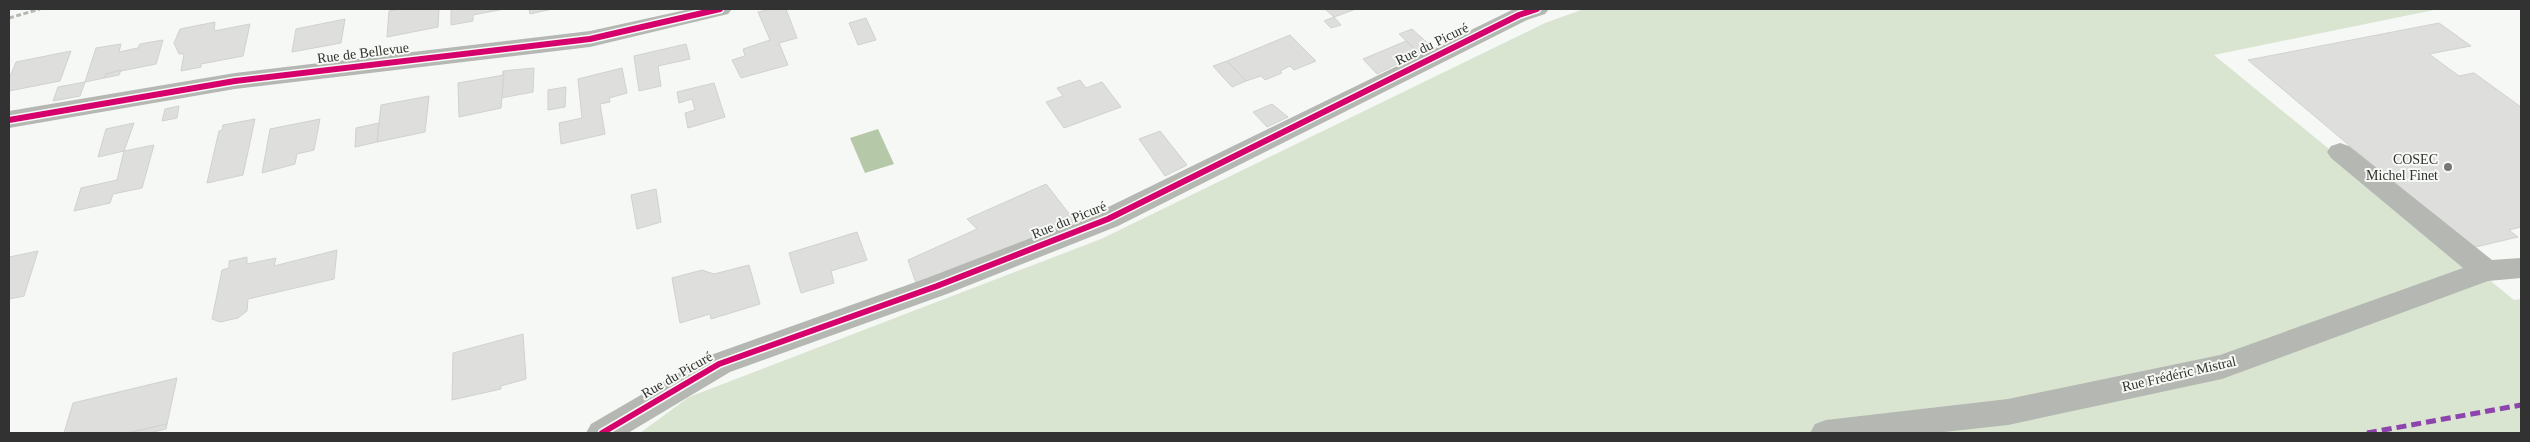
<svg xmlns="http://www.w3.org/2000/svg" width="2530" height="442" viewBox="0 0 2530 442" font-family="'Times New Roman',serif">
<rect width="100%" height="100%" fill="#f6f8f5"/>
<!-- green -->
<polygon fill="#d9e5d1" points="1584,9 2439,9 2214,55 2514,300 2521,299 2521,433 640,433 689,397 1101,239 1545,23"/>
<!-- water -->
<polygon fill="#b5c8a7" points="878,129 894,164 865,173 850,138"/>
<!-- building -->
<g fill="#dedfdd" stroke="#d0d2d0">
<polygon points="400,9 439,9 438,27 387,37 389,11"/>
<polygon points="451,9 504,9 473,15 473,21 451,25"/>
<polygon points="529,9 552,9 530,14"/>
<polygon points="772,9 786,9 797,38 779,43 788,65 741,78 732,60 745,56 743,49 770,40 758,12"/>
<polygon points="1325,9 1356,9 1334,17"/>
<polygon points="1334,17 1341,25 1331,28 1324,21"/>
<polygon points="866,18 876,40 858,45 849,23"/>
<polygon points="345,19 341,43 292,52 296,29"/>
<polygon points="215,22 214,31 250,24 243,56 201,64 201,67 181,71 184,54 179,54 174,43 180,29"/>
<polygon points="2439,23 2471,46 2429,54 2459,76 2474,73 2521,107 2521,227 2509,230 2518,237 2471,248 2248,60"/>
<polygon points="1412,29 1432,47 1419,53 1399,34"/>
<polygon points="1290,35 1316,61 1294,70 1290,66 1280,71 1282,73 1265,80 1261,76 1246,81 1227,61"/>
<polygon points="163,40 156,64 106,74 104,78 85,82 96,48 121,44 119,52 138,48 140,44"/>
<polygon points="1406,41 1419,53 1377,74 1363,59"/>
<polygon points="686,44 690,59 658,66 661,86 639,91 634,56"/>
<polygon points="71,51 60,81 9,91 9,79 16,62"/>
<polygon points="1227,61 1246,81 1232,87 1213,66"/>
<polygon points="534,68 533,92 501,98 503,71"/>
<polygon points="622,68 627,93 609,98 610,102 600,104 605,134 561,144 559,123 582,118 578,79"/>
<polygon points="121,70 119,75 104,78 106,74"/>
<polygon points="504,75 501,108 459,117 458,83"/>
<polygon points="1080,80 1086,88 1102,82 1121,107 1064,128 1046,102 1063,96 1057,88"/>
<polygon points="85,82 80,96 53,101 58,87"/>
<polygon points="714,83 725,117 688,128 685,113 695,110 692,99 679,103 677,92"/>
<polygon points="566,87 565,107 548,110 548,90"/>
<polygon points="429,96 425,132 377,142 381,105"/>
<polygon points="1272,104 1288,117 1267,127 1253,112"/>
<polygon points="179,106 177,118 162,121 165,109"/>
<polygon points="255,119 243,175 207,183 219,131 222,130 223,125"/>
<polygon points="320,119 314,150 297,154 295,164 262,173 270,129"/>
<polygon points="134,123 124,151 98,157 106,129"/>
<polygon points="379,123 377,142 355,147 356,128"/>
<polygon points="1160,131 1187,165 1165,176 1139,139"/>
<polygon points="154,145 142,188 113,194 110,203 74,211 81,188 117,180 124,151"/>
<polygon points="1046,184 1074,220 997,255 916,283 908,260 977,229 967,219"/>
<polygon points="656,189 661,222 637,229 631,195"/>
<polygon points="857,232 867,260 831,271 834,283 801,293 789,253"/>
<polygon points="337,250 334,279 248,299 247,311 238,318 220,322 212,319 222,270 229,268 229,261 247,257 247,264 276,258 274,266"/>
<polygon points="38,251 24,296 9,299 9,257"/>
<polygon points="749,265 760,304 711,319 710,314 680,323 672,278 702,270 714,274"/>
<polygon points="523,334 526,379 501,386 501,389 452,400 453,353"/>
<polygon points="177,378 167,424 128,433 64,433 73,403"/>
<polygon points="167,424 166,429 149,433 128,433"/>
</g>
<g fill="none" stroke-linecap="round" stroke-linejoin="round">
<!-- path -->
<polyline stroke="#b5b7b3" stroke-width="3" stroke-dasharray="5 2.5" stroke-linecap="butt" points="9,18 40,9"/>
<!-- minor -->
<g fill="#b4b7b2" fill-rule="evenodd">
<polygon points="690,9 732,9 728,14 590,47 235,89 9,128 9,111 235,73 590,31"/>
<polygon points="1514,9 1549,9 1545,14 1527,20 1118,226 947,294 730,372 628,433 586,433 591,424 708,356 927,278 1098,212"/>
<polygon points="2340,143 2349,146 2492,260 2521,258 2521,278 2488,281 2222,379 2008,425 1935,433 1810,433 1815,424 1826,420 2008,399 2220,355 2463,268 2331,158 2327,152 2331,146"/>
</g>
<!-- quiet -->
<polyline stroke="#8e44ad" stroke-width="5" stroke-dasharray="10 5" stroke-linecap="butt" points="2367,433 2521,405"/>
<!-- cycleway casing -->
<g stroke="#f6f9f4" stroke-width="9">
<g id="cycleway">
<polyline points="9,120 235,81 590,39 720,9"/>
<polyline points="602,433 719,364 937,286 1108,219 1519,15 1537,9"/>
</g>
</g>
<!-- cycleway -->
<use href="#cycleway" stroke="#d6006c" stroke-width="6"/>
</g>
<!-- markers -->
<circle fill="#767776" stroke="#f6f9f4" stroke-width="2" cx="2448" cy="167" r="5"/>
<g text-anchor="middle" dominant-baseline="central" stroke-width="4" stroke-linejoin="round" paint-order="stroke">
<!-- street labels -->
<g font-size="14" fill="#313231" stroke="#f6f9f4">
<text transform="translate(1432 44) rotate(-26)">Rue du Picuré</text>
<text transform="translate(363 53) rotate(-7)">Rue de Bellevue</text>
<text transform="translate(1069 220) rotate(-22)">Rue du Picuré</text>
<text transform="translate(2179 374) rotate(-13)">Rue Frédéric Mistral</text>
<text transform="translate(677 375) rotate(-30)">Rue du Picuré</text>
</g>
<!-- poi labels -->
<g font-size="14" fill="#313231" stroke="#f6f9f4" text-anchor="end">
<text x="2438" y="159">COSEC<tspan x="2438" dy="16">Michel Finet</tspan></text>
</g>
</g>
<!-- border -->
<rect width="2530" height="442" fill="none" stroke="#313231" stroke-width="20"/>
</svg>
